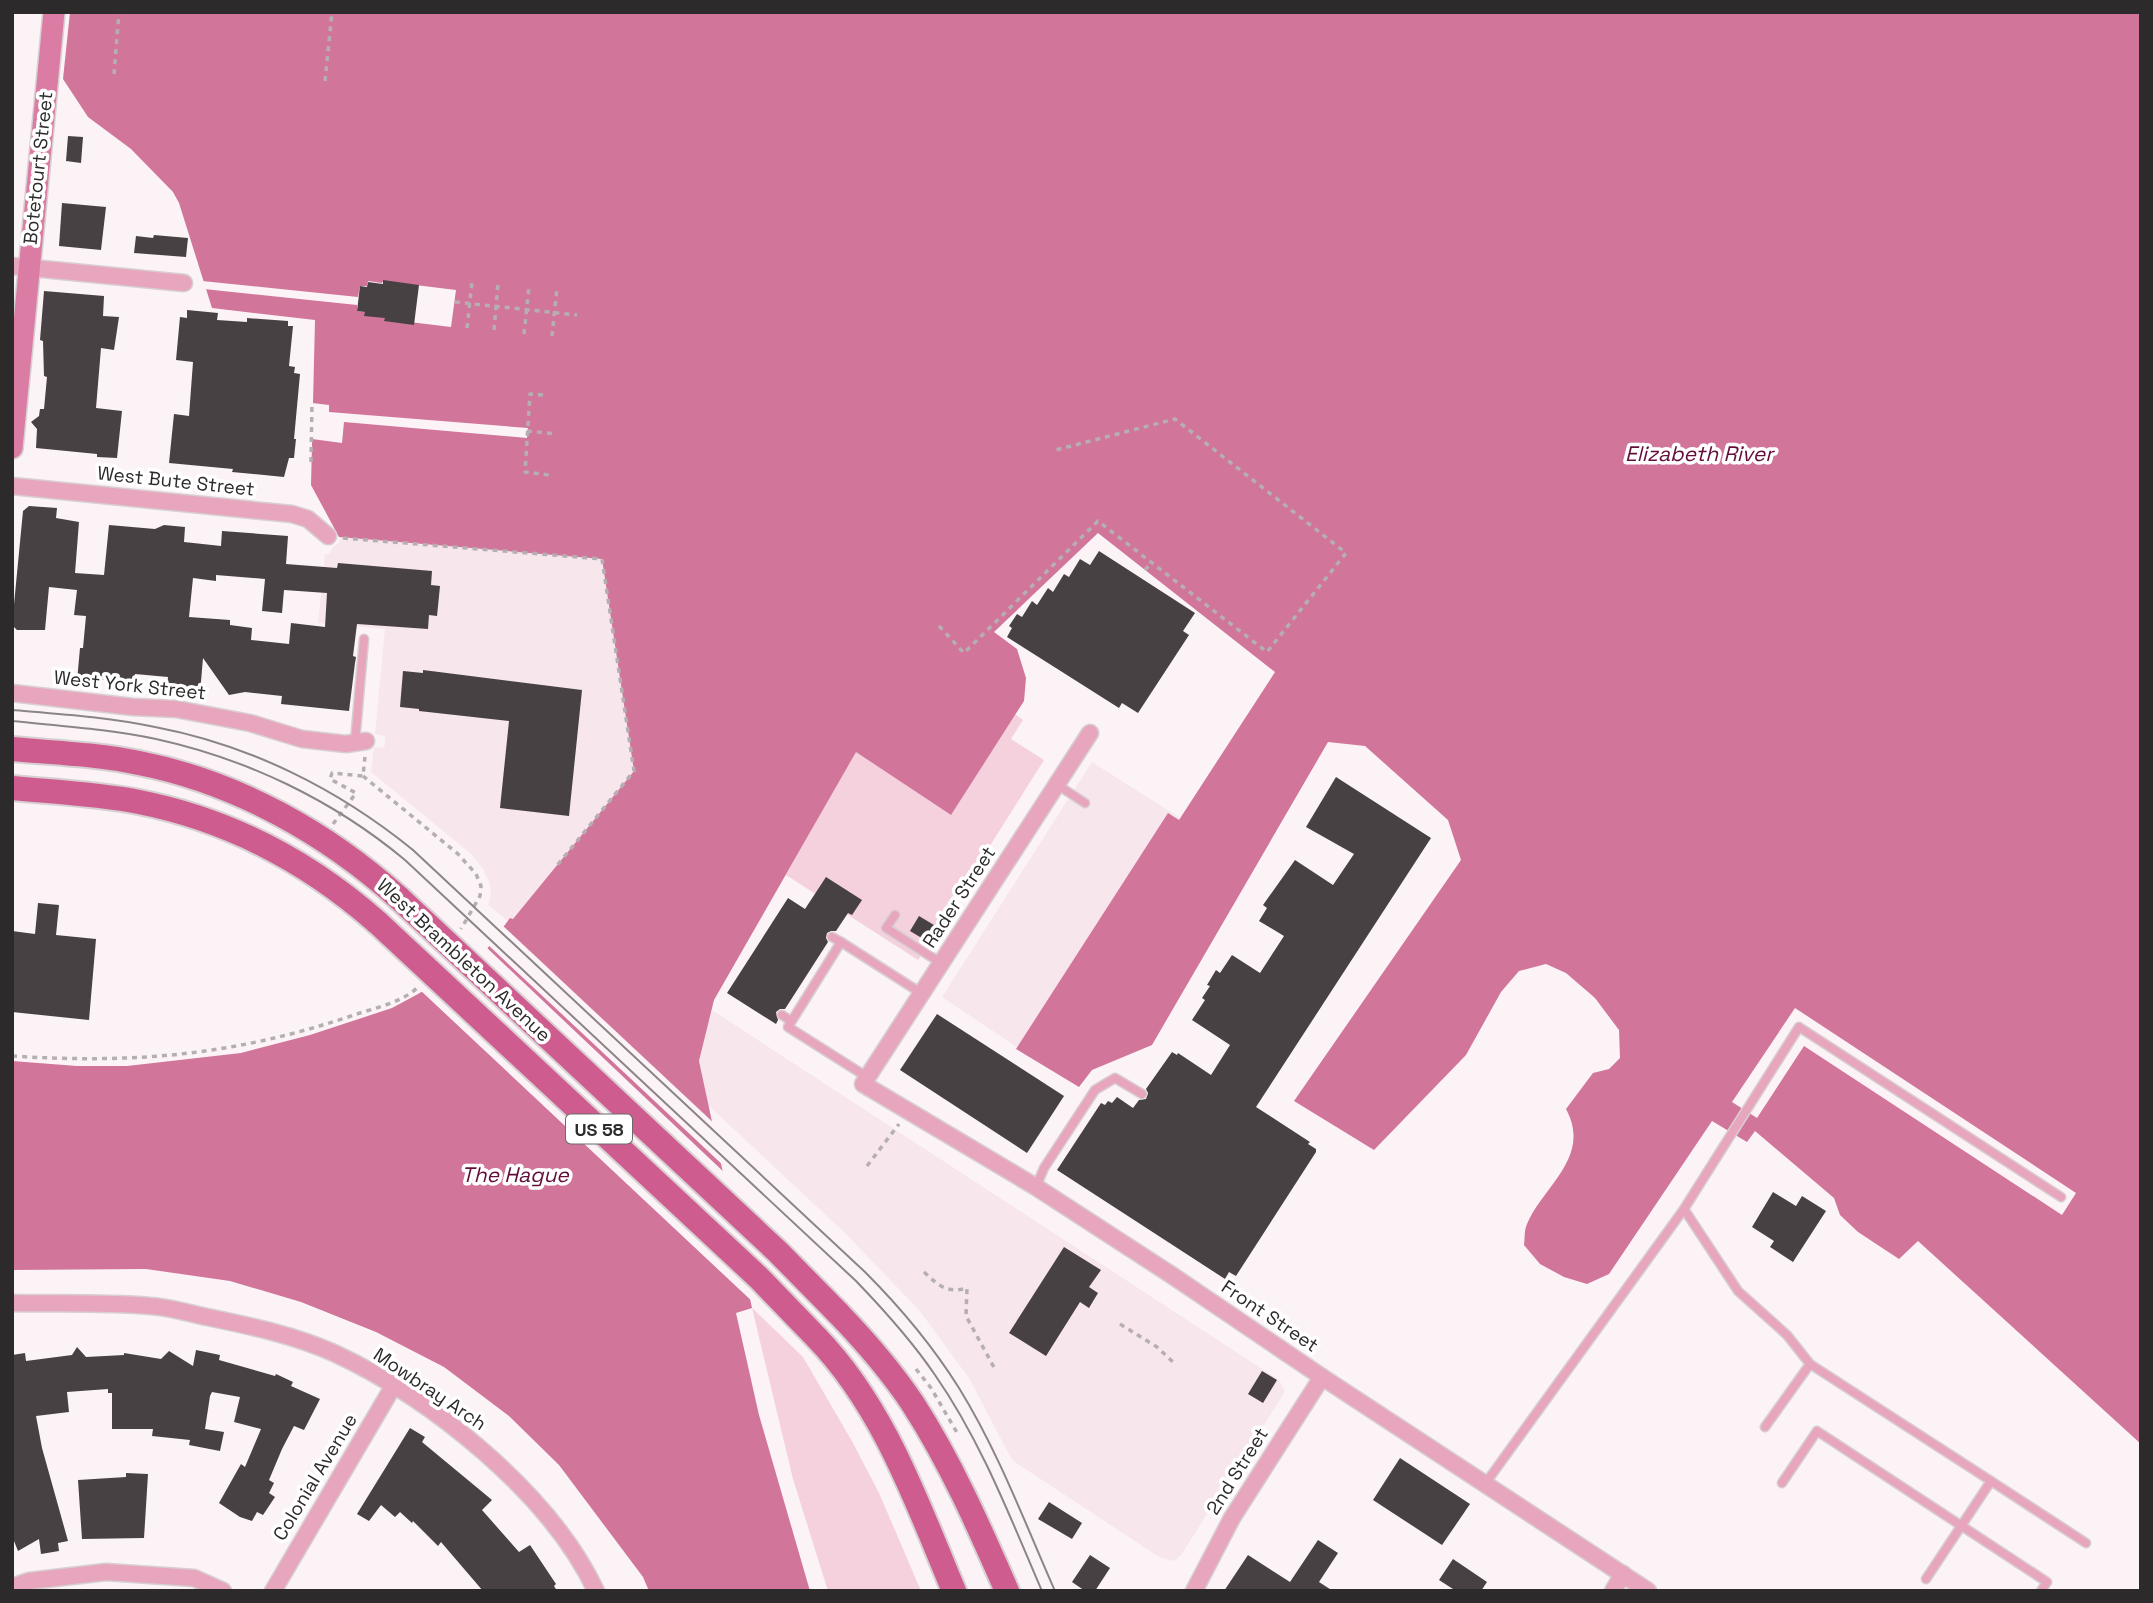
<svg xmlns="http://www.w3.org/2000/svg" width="2153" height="1603" viewBox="0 0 2153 1603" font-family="'Space Grotesk',sans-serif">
<rect width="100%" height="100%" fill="#fcf3f6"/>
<!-- built -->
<g fill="#f7e6ec">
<polygon points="341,537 602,559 634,771 512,920 508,921 488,905 491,896 490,884 483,869 470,853 371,772 374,747 384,748 385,743 385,736 375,734 385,629 318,623 325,554 329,554 333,547 339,543"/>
<polygon points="1092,762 1180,818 1029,1055 942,997"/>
<polygon points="712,1010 1279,1380 1285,1391 1281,1398 1181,1555 1174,1561 1159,1557 1012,1460 969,1378 919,1310 845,1233 708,1105 699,1061"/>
</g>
<!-- green -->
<g fill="#f5d0dd">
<polygon points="1015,714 1023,720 1011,739 1044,760 918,960 786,875 856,751 951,815"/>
<polygon points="752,1308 803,1357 853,1443 879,1493 921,1591 828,1591 793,1479"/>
</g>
<!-- water -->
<path fill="#d1759b" d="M 70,12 L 2141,12 L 2141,1444 L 1918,1241 L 1899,1259 L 1858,1232 L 1840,1215 L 1834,1198 L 1755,1131 L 1747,1142 L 1712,1121 L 1609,1274 L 1587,1284 L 1564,1277 L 1540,1264 L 1524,1245 C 1525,1239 1524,1230 1527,1224 C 1544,1185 1592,1157 1566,1109 L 1593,1073 L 1609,1069 L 1620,1058 L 1619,1030 L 1595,998 L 1566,973 L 1546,964 L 1519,971 L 1501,992 L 1466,1055 L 1374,1150 L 1294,1101 L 1461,860 L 1448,820 L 1365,746 L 1328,742 L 1152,1045 L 1092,1070 L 1079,1087 L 1016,1049 L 1168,813 L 1179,820 L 1275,672 L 1098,533 L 994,632 L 1017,649 L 1026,678 L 1024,701 L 951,815 L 856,752 L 714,1000 L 699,1061 L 752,1308 L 736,1313 L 759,1415 L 810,1591 L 649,1591 L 643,1577 L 559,1465 L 509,1416 L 444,1367 L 376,1332 L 301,1302 L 230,1281 L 146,1269 L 12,1270 L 12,1061 L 77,1066 L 127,1066 L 241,1053 L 310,1035 L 392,1008 L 418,994 L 481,957 L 510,918 L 513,919 L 634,771 L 602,559 L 339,537 L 311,485 L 315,320 L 212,308 L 179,203 L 173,192 L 131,149 L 88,117 L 63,79 Z"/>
<!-- pier -->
<g fill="#fcf3f6">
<polygon points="202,281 358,297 360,286 367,286 368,281 382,283 383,281 456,290 451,327 385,319 385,314 357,311 357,305 204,289"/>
<polygon points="312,403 329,405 329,412 528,428 527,438 344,422 342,443 312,439"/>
<polygon points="501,924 717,1126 726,1168 486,943"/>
<polygon points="485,946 727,1175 755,1304 419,989 478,954"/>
<polygon points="1795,1008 2076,1193 2062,1215 1804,1046 1757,1118 1732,1102"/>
</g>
<!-- building -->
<g fill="#474143" fill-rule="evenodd">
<polygon points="68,136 83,137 81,163 66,161"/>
<polygon points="62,203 106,207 101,250 59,246"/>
<polygon points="154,235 188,238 186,257 134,253 136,236 153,238"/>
<polygon points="383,280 419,285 414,325 384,321 385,318 364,316 365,312 357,311 360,286 367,287 368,282 383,284"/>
<polygon points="44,291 104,296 103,316 119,317 114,350 101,348 96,408 122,411 117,458 97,457 97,454 36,448 37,429 31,422 39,416 40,409 44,409 47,377 44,376 43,341 40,340"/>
<polygon points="187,310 218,313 217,320 247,322 247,318 288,321 288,326 293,326 289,366 295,367 294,373 300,374 294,439 296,439 294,458 289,458 284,477 232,472 233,469 169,463 174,414 189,416 193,362 176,360 180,317 187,318"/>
<path d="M 29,506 L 57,508 L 56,518 L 79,522 L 75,573 L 104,575 L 109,525 L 155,529 L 164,525 L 185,527 L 184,542 L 221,546 L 222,531 L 288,536 L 286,564 L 337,568 L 338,563 L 432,571 L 431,585 L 440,586 L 437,616 L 429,615 L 428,629 L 357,624 L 353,656 L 356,657 L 355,663 L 349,711 L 281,704 L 282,696 L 245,692 L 229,695 L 203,658 L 200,693 L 167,690 L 168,677 L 135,674 L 134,682 L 93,679 L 93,682 L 77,681 L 80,648 L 83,648 L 86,616 L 74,615 L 77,590 L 49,587 L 45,630 L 17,630 L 12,625 L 23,511 ZM 216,575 L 265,579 L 262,611 L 282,613 L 284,590 L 327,593 L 325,627 L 291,623 L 289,644 L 251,640 L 252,628 L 230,625 L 230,620 L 189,617 L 193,578 L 216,581 Z"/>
<polygon points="1099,551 1195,613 1183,631 1189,635 1138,713 1122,703 1119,708 1007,637 1012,628 1009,626 1017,614 1022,617 1032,601 1037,605 1048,588 1053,592 1064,574 1069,577 1080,559 1090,565"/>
<polygon points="423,670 582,690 569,816 500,808 509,721 419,711 419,709 400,707 403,671 423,673"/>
<polygon points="1336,777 1431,838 1256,1107 1310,1142 1308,1144 1316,1149 1316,1152 1236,1276 1229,1272 1225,1279 1057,1170 1101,1103 1105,1105 1108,1101 1112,1103 1117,1097 1133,1108 1139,1100 1146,1099 1148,1093 1146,1089 1172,1052 1177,1055 1178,1053 1211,1075 1230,1045 1192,1020 1205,1000 1202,998 1210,986 1207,985 1216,970 1220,973 1232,955 1260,973 1284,936 1259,921 1267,908 1263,905 1295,860 1333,885 1354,854 1306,827"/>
<polygon points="826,877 862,900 852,915 848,913 836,931 831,931 827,933 826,938 828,942 785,1009 780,1009 776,1012 778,1020 776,1024 727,993 788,898 805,909"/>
<polygon points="38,903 59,905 56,935 96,939 89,1020 12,1012 12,931 35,934"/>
<polygon points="919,916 934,925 925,940 910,931"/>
<polygon points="937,1014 1064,1096 1027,1153 900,1070"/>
<polygon points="1773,1192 1796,1206 1802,1196 1826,1211 1793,1262 1770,1247 1774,1241 1752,1227"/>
<polygon points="1064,1247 1101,1270 1089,1287 1098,1293 1089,1308 1080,1302 1046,1356 1009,1333"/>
<polygon points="77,1347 86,1357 124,1355 124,1353 161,1359 169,1351 193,1366 196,1350 220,1355 219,1360 275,1376 276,1374 293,1382 291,1386 320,1399 304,1430 294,1426 282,1449 269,1480 274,1483 269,1493 275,1497 263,1515 257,1512 252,1521 240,1517 219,1503 241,1464 245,1467 261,1429 234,1422 240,1397 212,1392 210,1396 205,1429 224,1432 220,1451 189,1445 190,1440 152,1436 153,1429 112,1429 112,1393 108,1393 108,1389 67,1392 69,1412 36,1416 42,1448 68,1541 58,1543 59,1551 41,1554 39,1539 18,1551 12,1536 12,1355 25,1353 26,1361 72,1355"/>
<polygon points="1262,1371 1277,1380 1263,1403 1248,1394"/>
<polygon points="410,1428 425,1437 422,1442 492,1500 482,1510 519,1552 530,1545 556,1584 554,1586 557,1591 483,1591 441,1542 438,1546 413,1521 412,1523 400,1512 395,1517 381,1505 369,1521 357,1514"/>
<polygon points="1400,1458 1470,1504 1442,1545 1373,1500"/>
<polygon points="126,1473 148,1474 144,1538 82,1539 78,1480 126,1477"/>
<polygon points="1049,1502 1082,1523 1072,1539 1038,1519"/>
<polygon points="1318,1540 1338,1553 1319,1582 1333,1591 1224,1591 1248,1555 1290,1582"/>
<polygon points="1090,1555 1110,1568 1095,1591 1085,1591 1072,1582"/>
<polygon points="1453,1559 1487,1582 1481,1591 1456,1591 1439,1580"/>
</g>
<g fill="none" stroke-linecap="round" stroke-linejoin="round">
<!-- lane casing -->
<g stroke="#d7cfd1" stroke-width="11">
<g id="lane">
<polyline points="355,742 364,639"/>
<polyline points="1056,784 1085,803"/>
<polyline points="895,915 886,928 941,963"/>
<polyline points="832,937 841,942"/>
<polyline points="782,1015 791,1021"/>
<polyline points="867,1077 788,1027 841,942 921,993"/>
<polyline points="1036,1187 1044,1168 1095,1090 1115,1078 1142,1094"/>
<polyline points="1684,1209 1738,1291 1787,1335 1810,1364"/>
<polyline points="1765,1427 1810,1364 1991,1481 1926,1579"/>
<polyline points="1991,1481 2086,1543"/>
<polyline points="1782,1483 1817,1431 2047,1582 2041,1591"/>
<polyline points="1485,1484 1684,1209 1799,1027 2061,1197"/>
</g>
</g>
<!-- street casing -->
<g stroke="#d7cfd1" stroke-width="19">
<g id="street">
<polyline points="12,266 184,283"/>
<polyline points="12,486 292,514 308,519 328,536"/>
<polyline points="12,693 133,707 176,709 250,723 302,739 346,744 366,741"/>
<polyline points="1090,733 863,1084 1036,1187 1173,1276 1322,1377 1648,1591"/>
<path d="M 12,1303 C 58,1304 104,1302 150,1306 C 169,1307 188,1313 207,1317 C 250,1326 294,1335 334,1353 C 431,1398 550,1493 596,1591"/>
<polyline points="12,1587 29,1581 106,1572 194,1578 223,1591"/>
<polyline points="273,1591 394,1385"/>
<polyline points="1194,1591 1232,1518 1322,1377"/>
<polyline points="1613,1591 1623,1574"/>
</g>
</g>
<!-- secondary casing -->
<g stroke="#d7cfd1" stroke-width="24">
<polyline id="secondary" points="12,448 54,12"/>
</g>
<!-- primary casing -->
<g stroke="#d7cfd1" stroke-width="28">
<g id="primary">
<path d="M 12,749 C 54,753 98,754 139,763 C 236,782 327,833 400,899"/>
<path d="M 12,788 C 54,792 98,794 139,802 C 230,820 309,862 378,923"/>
<path d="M 838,1313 C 865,1341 891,1371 913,1404 C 951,1463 979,1527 1007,1591"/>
<path d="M 816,1337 C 884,1407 917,1503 954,1591"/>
</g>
</g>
<!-- path -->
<g stroke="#b6afb2" stroke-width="3.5" stroke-dasharray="5 5" stroke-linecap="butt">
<polyline points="114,74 119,12"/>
<polyline points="325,81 332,12"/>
<polyline points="455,302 577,315"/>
<polyline points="467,328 472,282"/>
<polyline points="494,330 498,284"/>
<polyline points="524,334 529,287"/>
<polyline points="552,336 557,288"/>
<polyline points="543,395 530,394 525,472 549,475"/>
<polyline points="527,431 557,434"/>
<polyline points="311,462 312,403"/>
<polyline points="343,538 602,559 634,771 555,868"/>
<polyline points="1145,570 1151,563"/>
<polyline points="939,626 964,653 1098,521 1267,652 1346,553 1175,419 1052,451"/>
<polyline points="363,776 458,854 476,874 481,886 480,896 461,929"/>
<polyline points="333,824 356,793 330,779 332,773 363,776 365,757"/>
<path d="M 12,1056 C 136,1064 236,1055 354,1015 C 374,1008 401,1003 417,988"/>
<polyline points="867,1166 899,1124"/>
<path d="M 924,1272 C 938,1285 947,1294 967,1288 L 966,1316 L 996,1371"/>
<polyline points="1120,1324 1157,1347 1174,1363"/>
<polyline points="916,1369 931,1388 959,1436"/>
</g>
<!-- lane -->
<use href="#lane" stroke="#e7a6be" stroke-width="8"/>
<!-- street -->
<use href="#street" stroke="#e7a6be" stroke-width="16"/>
<!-- secondary -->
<use href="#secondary" stroke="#da7ca3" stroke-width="21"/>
<!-- primary -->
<use href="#primary" stroke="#cf5c8f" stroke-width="24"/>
<!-- tram -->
<g stroke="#8b8587" stroke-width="2">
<path d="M 12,710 C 60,714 108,717 155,727 C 250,745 338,789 413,850 L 865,1272 C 900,1307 932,1345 959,1388 C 998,1451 1025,1523 1055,1591"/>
<path d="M 12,721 C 60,726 109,729 156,739 C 247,759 333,800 405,860 L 856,1281 C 884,1310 912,1341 935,1375 C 981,1441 1010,1517 1042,1591"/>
</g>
<!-- primary-bridge casing -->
<g stroke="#d7cfd1" stroke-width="28" stroke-linecap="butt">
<g id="primary-bridge">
<polyline points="400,899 778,1252 838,1313"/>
<polyline points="378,923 759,1278 816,1337"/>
</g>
</g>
<!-- primary-bridge -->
<use href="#primary-bridge" stroke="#cf5c8f" stroke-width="24"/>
</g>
<g text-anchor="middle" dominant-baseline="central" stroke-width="7" stroke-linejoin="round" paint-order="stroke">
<!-- shield labels -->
<rect fill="#fff" stroke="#6c6a6b" stroke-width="2" x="566" y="1114.5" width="66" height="29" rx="5"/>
<g font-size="18" font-weight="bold" fill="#2d2a2b">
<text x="599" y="1129">US 58</text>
</g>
<!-- street labels -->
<g font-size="19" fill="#2d2a2b" stroke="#fff">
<text transform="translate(38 168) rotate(-84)">Botetourt Street</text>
<text transform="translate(176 481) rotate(6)">West Bute Street</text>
<text transform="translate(130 685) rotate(6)">West York Street</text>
<text transform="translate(959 897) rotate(-57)">Rader Street</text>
<text transform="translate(464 960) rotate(43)">West Brambleton Avenue</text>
<text transform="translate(1270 1316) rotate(34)">Front Street</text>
<text transform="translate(430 1389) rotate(34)">Mowbray Arch</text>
<text transform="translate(1237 1471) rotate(-58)">2nd Street</text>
<text transform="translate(315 1477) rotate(-59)">Colonial Avenue</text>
</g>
<!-- water labels -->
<g font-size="21" font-style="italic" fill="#620d3a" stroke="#fff">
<text x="1699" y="453">Elizabeth River</text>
<text x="515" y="1174">The Hague</text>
</g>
</g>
<!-- border -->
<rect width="2153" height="1603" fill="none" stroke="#2d2a2b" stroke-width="28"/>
</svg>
